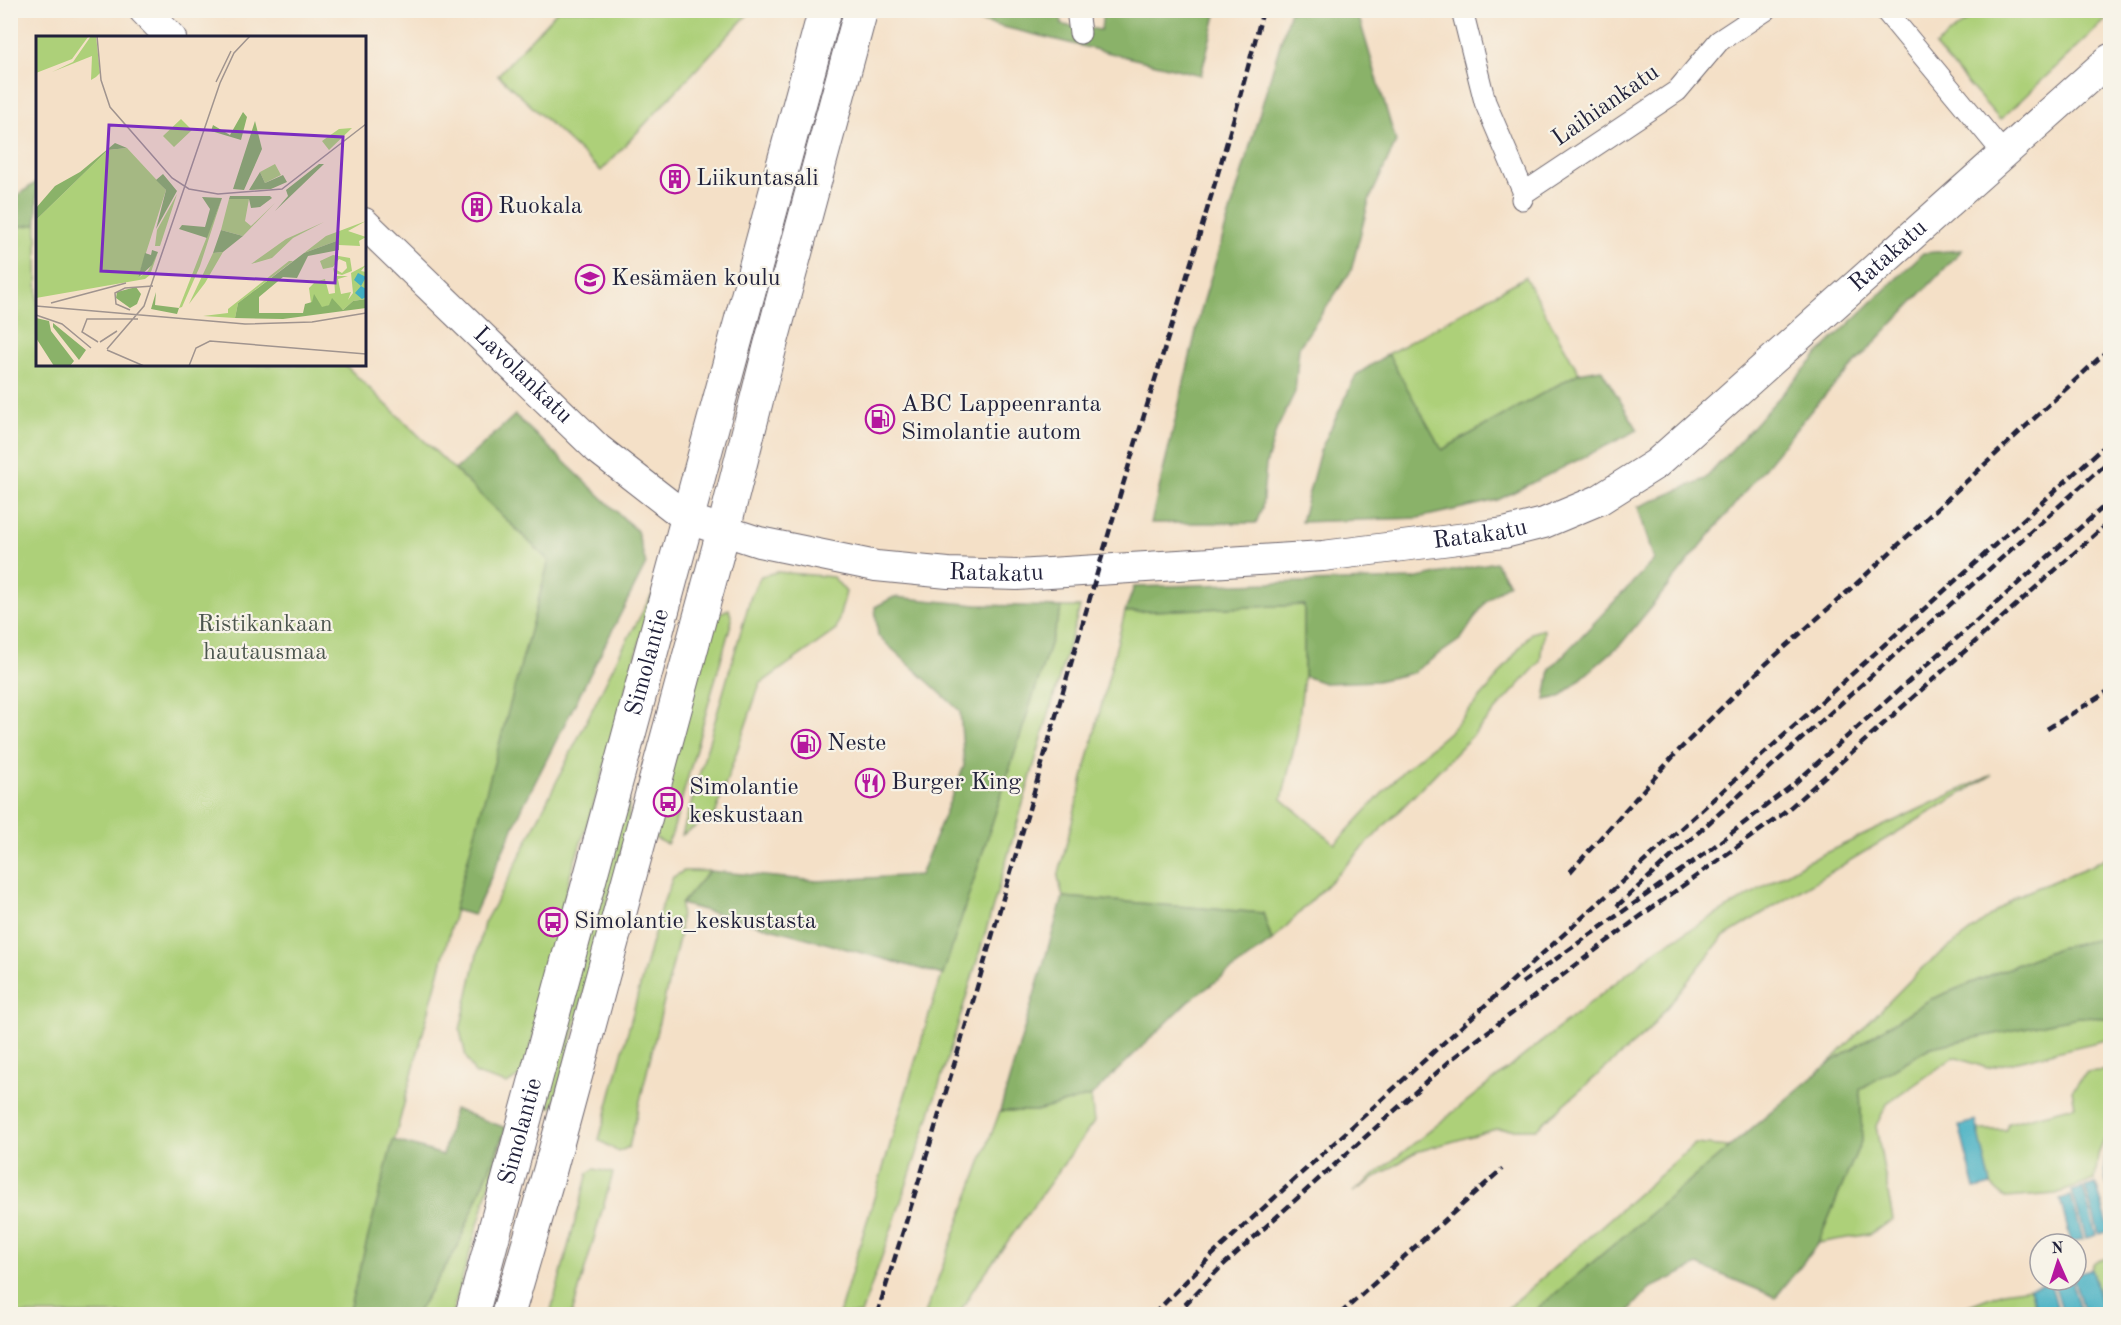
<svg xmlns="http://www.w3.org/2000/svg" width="2121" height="1325" viewBox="0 0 2121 1325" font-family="'Old Standard TT',serif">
<rect width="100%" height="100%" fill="#f7f3e8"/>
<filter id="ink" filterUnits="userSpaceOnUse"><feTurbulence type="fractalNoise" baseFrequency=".0167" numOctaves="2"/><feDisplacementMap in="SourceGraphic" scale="12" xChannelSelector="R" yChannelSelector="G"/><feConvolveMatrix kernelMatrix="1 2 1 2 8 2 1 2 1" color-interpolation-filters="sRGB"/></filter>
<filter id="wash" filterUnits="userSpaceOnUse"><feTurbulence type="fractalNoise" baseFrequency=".008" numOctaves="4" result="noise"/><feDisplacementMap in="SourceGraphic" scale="24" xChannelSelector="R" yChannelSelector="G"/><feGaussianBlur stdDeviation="1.35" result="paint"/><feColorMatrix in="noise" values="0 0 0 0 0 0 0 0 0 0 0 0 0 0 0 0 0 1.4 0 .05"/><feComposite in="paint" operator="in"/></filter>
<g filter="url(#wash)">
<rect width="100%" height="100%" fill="#f4e0c7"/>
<!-- green -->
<g fill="#add079" stroke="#68795a" stroke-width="1.5">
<polygon points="558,10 751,10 751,11 601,171 498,75"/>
<polygon points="1979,11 2110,10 2110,16 2000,120 1935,46"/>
<polygon points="37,224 38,364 345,365 549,560 348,1314 11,1314 10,228"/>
<polygon points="1525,277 1579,373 1442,450 1388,354"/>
<polygon points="777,572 833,577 846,592 836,630 760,684 715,815 682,835 751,596 761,576"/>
<polygon points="654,591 596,797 569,879 525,1072 507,1084 475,1074 466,1057 460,1030 484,923 509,878 620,653"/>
<polygon points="1304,605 1304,676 1297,735 1282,799 1335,844 1402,772 1451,730 1488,689 1531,633 1544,629 1540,662 1474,734 1272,941 1263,913 1063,897 1058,877 1125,612"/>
<path d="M 1062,607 L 1080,607 C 1010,844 947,1083 861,1314 L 839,1314 L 931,1009 Z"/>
<polygon points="729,609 732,620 672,834 667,844 653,837 712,616"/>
<polygon points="1992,775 1723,937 1648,1031 1536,1129 1496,1129 1416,1152 1353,1192 1659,948 1804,863"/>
<polygon points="628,788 629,822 554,1106 549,1107 541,1103"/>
<polygon points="2110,855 2110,937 2058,948 1929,1000 1827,1065 1923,967 2017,896 2093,865"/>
<polygon points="684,871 709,871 681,904 680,934 629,1147 618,1152 599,1140 660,911 673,877"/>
<polygon points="2078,1017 2110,1018 2110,1039 1987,1068 1954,1057 1887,1104 1876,1126 1893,1220 1870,1234 1818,1243 1862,1139 1860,1089 1931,1047"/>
<polygon points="2110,1070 2110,1126 2098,1155 2095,1180 2056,1194 2005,1198 1991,1185 1978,1130 2006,1130 2008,1123 2075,1106 2072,1090 2087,1072"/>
<polygon points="1091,1096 1094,1122 974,1288 959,1314 925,1314 1000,1111 1036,1111"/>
<polygon points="506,1128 452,1314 416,1314 457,1248"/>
<polygon points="1695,1144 1730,1147 1531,1314 1501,1314"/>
<polygon points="594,1169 613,1173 572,1314 550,1314 588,1173"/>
<polygon points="2110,1257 2110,1314 2104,1314 2091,1269 2094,1262"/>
<polygon points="2030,1288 2038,1314 1947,1314 2003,1292"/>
</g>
<!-- forest -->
<g fill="#8ab269" stroke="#566a52" stroke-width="1.5">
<polygon points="937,11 1060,11 1062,25 1101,30 1103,11 1217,11 1201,75"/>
<polygon points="1290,11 1357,11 1396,142 1369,201 1351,271 1299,347 1295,392 1276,431 1266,465 1262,508 1256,523 1151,523 1201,310"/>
<polygon points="37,182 37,224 11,228 11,200"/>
<polygon points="1962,250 1814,407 1621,644 1560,697 1545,700 1550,669 1654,560 1638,507 1705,479 1823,349 1923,253"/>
<polygon points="1388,354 1442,450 1579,373 1601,369 1638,430 1498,500 1418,518 1301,522 1320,451 1356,375"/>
<polygon points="515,415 637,531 646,564 524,804 474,915 454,910 549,561 455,470"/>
<polygon points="1495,562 1509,583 1486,601 1461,639 1412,673 1377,681 1324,683 1304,676 1304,605 1125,612 1134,587 1413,579"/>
<polygon points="894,597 977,605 1062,607 943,975 681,904 709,871 818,881 920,875 964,766 960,711 878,636 875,607"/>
<polygon points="1063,897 1263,913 1272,941 1189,1001 1091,1096 1036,1111 1000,1111"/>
<polygon points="2110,937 2110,1018 2078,1017 1931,1047 1860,1089 1862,1139 1818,1243 1776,1297 1698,1265 1649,1289 1626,1314 1531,1314 1827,1065 1929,1000 2058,948"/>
<polygon points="454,1109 506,1128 457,1248 416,1314 348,1314 393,1140 443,1155"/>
</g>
<!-- water -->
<g fill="#43afc2" stroke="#32687e" stroke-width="1.5">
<polygon points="1976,1121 1991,1185 1975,1189 1959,1125"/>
<path d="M 2110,1141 L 2110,1194 C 2102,1175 2103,1159 2110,1141 Z"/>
<polygon points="2096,1184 2110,1231 2099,1234 2085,1187"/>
<polygon points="2083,1188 2096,1235 2086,1238 2072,1191"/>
<polygon points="2071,1196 2083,1239 2071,1242 2060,1199"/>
<polygon points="2091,1269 2104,1314 2084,1314 2074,1280 2076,1273"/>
<polygon points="2071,1280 2081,1314 2063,1314 2053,1281"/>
<polygon points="2050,1282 2059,1314 2038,1314 2030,1288"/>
</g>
</g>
<g filter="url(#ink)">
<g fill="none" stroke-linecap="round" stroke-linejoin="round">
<!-- minor casing -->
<g stroke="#6c646c" stroke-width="23">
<g id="minor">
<polyline points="1077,10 1080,33"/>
<polyline points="1462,10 1485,102 1524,193 1522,199"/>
<polyline points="1885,10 2005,155"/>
<polyline points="1524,193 1677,91 1719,41 1766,10"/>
</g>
</g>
<!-- secondary casing -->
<g stroke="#6c646c" stroke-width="32">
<g id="secondary">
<polyline points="144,10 171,38"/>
<path id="s1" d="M 364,223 L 598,449 L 688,519 L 759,542 L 876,566 L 948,573 L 1017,575 L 1323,556 L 1458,539 L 1504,533 L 1544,523 L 1599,500 L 1656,464 L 2110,59"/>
</g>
</g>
<!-- primary casing -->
<g stroke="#6c646c" stroke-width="35">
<g id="primary">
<path id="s2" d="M 472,1314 L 825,10"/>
<polyline points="508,1314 550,1170 723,532 770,347 861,10"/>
</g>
</g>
<!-- minor -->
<use href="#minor" stroke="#fff" stroke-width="21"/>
<!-- secondary -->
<use href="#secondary" stroke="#fff" stroke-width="30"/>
<!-- primary -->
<use href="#primary" stroke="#fff" stroke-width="33"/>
<!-- rail -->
<g stroke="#22223b" stroke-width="4.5" stroke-dasharray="9 4.5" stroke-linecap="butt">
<polyline points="2047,729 2110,690"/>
<polyline points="1570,872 1680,749 1766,664 1856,584 2110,348"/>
<polyline points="1617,906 2110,460"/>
<polyline points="1522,983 1711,849 1795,783 2110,501"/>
<path d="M 877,1314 C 961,1052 1035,786 1112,522 C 1162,351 1219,183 1263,10"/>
<polyline points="1154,1314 1210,1257 1439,1047 2110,441"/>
<polyline points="1176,1314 1221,1267 1453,1058 1638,918 1784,813 2110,521"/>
<polyline points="1340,1314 1502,1169"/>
</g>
</g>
</g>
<!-- icons -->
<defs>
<g id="building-ring" transform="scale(1.5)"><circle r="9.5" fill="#f7f3e8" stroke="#b5179e" stroke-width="1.5"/><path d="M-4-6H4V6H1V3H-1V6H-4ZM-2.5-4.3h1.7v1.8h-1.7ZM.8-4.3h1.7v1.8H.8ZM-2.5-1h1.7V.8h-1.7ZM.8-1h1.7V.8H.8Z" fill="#b5179e"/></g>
<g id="school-ring" transform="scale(1.5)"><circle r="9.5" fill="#f7f3e8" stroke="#b5179e" stroke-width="1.5"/><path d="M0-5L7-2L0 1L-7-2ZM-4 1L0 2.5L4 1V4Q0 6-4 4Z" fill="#b5179e"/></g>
<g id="fuel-ring" transform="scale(1.5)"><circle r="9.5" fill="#f7f3e8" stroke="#b5179e" stroke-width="1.5"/><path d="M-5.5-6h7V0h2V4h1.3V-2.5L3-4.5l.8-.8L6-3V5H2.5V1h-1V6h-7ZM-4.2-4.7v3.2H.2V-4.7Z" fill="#b5179e"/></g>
<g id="restaurant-ring" transform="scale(1.5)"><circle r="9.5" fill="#f7f3e8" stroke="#b5179e" stroke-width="1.5"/><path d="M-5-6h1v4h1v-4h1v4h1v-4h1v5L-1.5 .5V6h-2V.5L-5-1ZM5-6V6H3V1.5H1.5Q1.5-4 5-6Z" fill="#b5179e"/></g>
<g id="bus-ring" transform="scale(1.5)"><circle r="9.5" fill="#f7f3e8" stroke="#b5179e" stroke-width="1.5"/><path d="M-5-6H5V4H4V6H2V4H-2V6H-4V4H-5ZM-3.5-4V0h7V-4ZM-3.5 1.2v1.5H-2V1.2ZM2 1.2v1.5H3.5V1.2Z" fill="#b5179e"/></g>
</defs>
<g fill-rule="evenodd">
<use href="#building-ring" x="675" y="179"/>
<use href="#building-ring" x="477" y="207"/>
<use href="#school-ring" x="590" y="279"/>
<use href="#fuel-ring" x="880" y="419"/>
<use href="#fuel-ring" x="806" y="744"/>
<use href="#restaurant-ring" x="870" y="783"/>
<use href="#bus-ring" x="668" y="802"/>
<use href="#bus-ring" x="553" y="922"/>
</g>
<g text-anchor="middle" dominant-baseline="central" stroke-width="4.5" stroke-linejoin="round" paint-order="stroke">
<!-- street labels -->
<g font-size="24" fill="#22223b" stroke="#f7f3e8">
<text transform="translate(1606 106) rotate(-35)">Laihiankatu</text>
<text stroke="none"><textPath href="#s1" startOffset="1744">Ratakatu</textPath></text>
<text stroke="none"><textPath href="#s1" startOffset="220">Lavolankatu</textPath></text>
<text stroke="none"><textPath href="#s1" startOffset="1240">Ratakatu</textPath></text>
<text stroke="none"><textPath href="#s1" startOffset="754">Ratakatu</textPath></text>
<text stroke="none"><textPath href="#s2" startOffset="675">Simolantie</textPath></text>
<text stroke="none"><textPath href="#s2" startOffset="189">Simolantie</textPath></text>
</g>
<!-- poi labels -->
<g font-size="24" fill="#22223b" stroke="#f7f3e8" text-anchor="start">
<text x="696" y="179">Liikuntasali</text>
<text x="498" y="207">Ruokala</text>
<text x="611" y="279">Kesämäen koulu</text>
<text x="901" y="405">ABC Lappeenranta<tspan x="901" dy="28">Simolantie autom</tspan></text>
<text x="827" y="744">Neste</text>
<text x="891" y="783">Burger King</text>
<text x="689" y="788">Simolantie<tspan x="689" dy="28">keskustaan</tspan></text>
<text x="574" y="922">Simolantie_keskustasta</text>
</g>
<!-- park labels -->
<g font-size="24" fill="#4c564e" stroke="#f7f3e8">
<text x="265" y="625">Ristikankaan<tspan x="265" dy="28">hautausmaa</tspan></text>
</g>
</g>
<!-- overview -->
<g transform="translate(36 36)">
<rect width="330" height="330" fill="#f4e0c7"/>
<path d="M 0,0 L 52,0 L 52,1 L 36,23 L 0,37 ZM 55,0 L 60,0 L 64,37 L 60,41 L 55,44 L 56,20 L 16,36 L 37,26 ZM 145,83 L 156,94 L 138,111 L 127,100 ZM 316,92 L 293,114 L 286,105 L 303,93 ZM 91,112 L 130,154 L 102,242 L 112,235 L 122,216 L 114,239 L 109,243 L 0,262 L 0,184 L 72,114 ZM 239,128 L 245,139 L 229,147 L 224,136 ZM 141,158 L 124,210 L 119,210 L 121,194 ZM 186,162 L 164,230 L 146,271 L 143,272 ZM 193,163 L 213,163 L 209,185 L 215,190 L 239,167 L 207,200 L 185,194 ZM 330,185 L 312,195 L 330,201 L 323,205 L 324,210 L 303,209 L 303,204 L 268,217 L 290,200 ZM 288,186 L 257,202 L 236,222 L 215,228 L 250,203 ZM 187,216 L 169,247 L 153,268 L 177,217 ZM 297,219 L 314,222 L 316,235 L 306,239 L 298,237 L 297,232 L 306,237 L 311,232 L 310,226 L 303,223 L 297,231 L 287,233 L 284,225 ZM 253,225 L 257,225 L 202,267 L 199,282 L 167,280 L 192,277 L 192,273 ZM 330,229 L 325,235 L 330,236 L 330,263 L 317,265 L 307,274 L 298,267 L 286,272 L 282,266 L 275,267 L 273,252 L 279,246 L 289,243 L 293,258 L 299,257 L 298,240 L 312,240 L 302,243 L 305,258 L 315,256 L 312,264 L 317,257 L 315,237 Z" fill="#add079"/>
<path d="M 207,76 L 211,81 L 205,104 L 175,95 L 177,89 L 194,99 ZM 219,85 L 226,113 L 208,154 L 197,153 ZM 79,107 L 91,112 L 72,114 L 0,184 L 0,172 L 19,150 L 44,136 ZM 283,128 L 288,128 L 239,175 L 252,160 L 250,154 ZM 224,136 L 229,147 L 247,139 L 251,146 L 235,153 L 213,154 ZM 127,138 L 141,155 L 120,193 L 130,154 L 120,144 ZM 194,160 L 234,160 L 236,162 L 224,171 L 215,172 L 213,163 L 193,163 ZM 166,161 L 186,162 L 171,202 L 143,193 L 146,189 L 169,191 L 174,173 ZM 185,194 L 207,200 L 187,216 L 177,217 ZM 303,204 L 303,214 L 272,220 L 261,242 L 247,241 L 223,261 L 223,277 L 267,277 L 269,268 L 276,266 L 278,258 L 286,271 L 293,269 L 296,262 L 307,274 L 317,265 L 330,263 L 330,272 L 247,283 L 199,282 L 202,267 L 268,217 ZM 116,214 L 122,216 L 116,229 L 102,242 L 109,217 L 115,219 ZM 100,251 L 105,258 L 101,268 L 94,272 L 80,262 L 81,256 ZM 120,256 L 119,269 L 143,272 L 141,278 L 115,273 ZM 0,282 L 13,285 L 15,295 L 38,325 L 34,330 L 18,330 L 0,302 ZM 17,287 L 50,314 L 43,324 L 17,291 Z" fill="#8ab269"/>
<path d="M 322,237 L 330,241 L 325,250 L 330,253 L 330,261 L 326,263 L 319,257 L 325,250 L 318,244 Z" fill="#43afc2"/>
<path fill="none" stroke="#a0948f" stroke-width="1.5" d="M 61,0 L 65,44 L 74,71 L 136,142 L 153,153 L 182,158 L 246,153 L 330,88M 180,46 L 195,15M 15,267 L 90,247M 0,270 L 209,288 L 276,286 L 330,277M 94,274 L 80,268 L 79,257 L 89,252 L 117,250M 0,279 L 26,288 L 55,312M 62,306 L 46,296 L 51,283 L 102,283M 64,306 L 81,295M 71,313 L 108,270 L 184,47 L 198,17 L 214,0M 71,314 L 108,330M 153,330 L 160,312 L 174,305 L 330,318"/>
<path fill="#7b2cbf" fill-opacity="0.15" stroke="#7b2cbf" stroke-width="3" d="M 73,89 L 307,101 L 299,247 L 65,235 Z"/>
<rect width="330" height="330" fill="none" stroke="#22223b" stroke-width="3"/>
</g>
<!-- margin -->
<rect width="2121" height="1325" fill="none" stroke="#f7f3e8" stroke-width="36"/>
<!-- north arrow -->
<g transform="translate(2058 1262) rotate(357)"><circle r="28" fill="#f7f3e8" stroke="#a29fa3" stroke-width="1.5"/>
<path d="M0-4.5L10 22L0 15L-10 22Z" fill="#b5179e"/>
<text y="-9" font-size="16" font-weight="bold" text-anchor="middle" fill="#22223b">N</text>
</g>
</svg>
